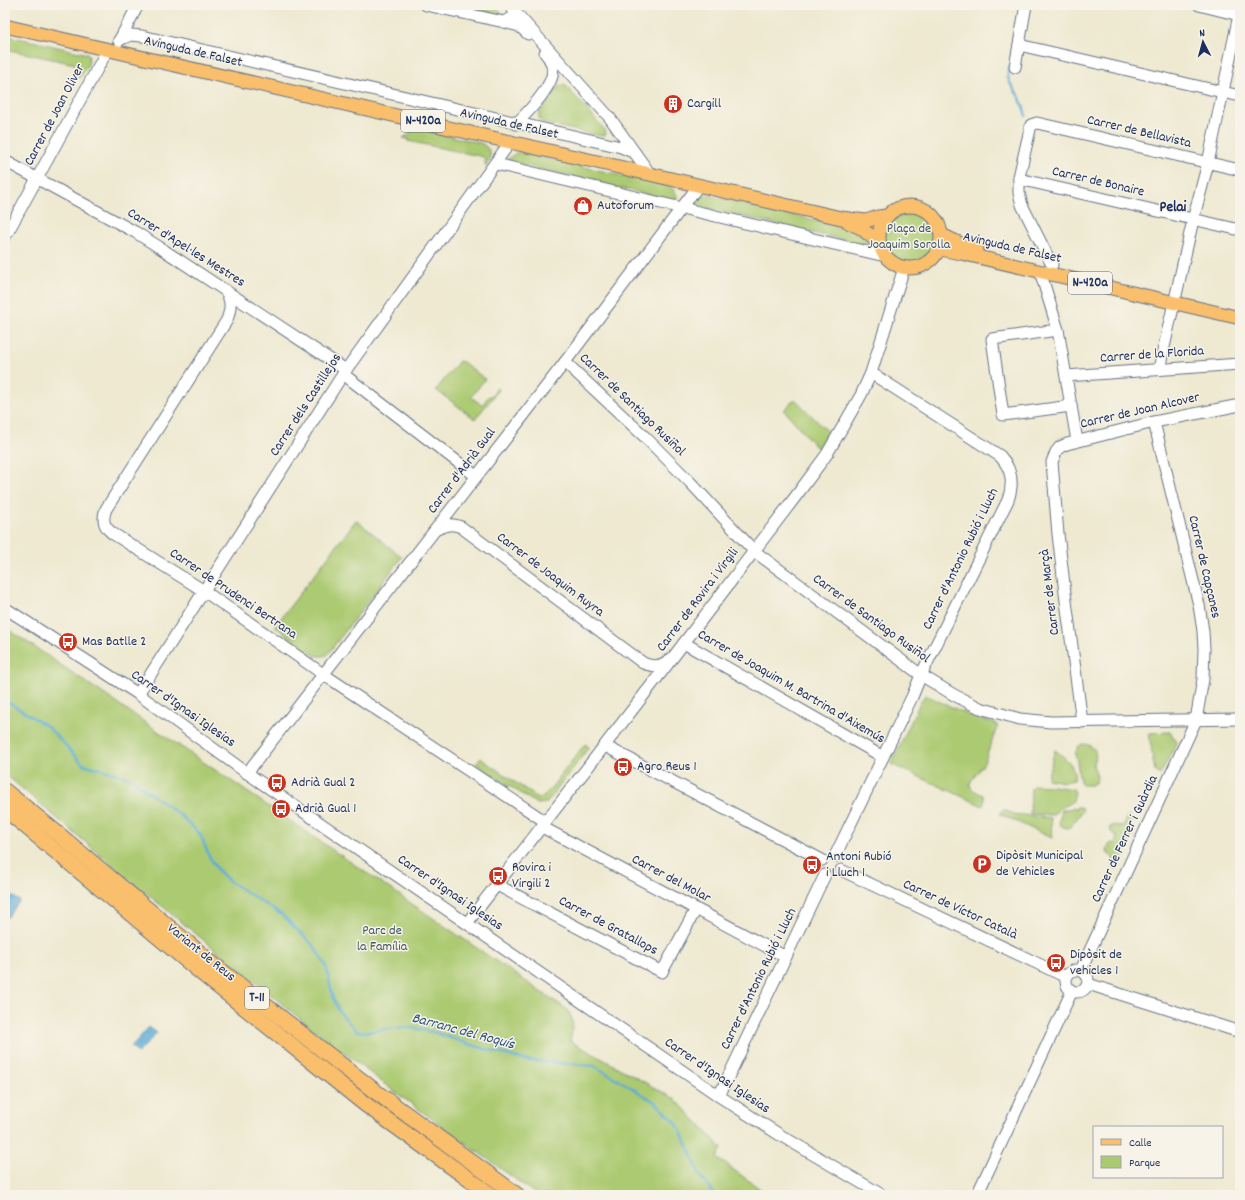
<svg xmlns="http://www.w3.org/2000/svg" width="1245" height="1200" viewBox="0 0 1245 1200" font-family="Dekko,sans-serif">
<rect width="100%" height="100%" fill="#f7f3e8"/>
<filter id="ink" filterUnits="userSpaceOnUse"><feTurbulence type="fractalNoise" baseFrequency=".025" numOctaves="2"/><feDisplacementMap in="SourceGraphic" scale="8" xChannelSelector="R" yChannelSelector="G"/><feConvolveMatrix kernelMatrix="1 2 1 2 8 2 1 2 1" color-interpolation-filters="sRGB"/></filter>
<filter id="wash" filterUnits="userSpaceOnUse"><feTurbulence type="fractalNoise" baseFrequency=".012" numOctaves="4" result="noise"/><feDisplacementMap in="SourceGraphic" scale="16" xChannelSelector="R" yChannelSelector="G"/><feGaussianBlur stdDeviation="0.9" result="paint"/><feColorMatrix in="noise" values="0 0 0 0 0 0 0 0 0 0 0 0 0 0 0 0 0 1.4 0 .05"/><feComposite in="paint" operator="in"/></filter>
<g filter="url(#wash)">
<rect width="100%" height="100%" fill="#eee9d0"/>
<!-- green -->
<g fill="#acca71" stroke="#647c68">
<polygon points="459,5 495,5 503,15 502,16"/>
<path d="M 5,35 L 88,54 C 91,65 85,70 78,78 L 79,72 L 75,64 L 5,49 Z"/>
<path d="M 563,85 L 566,86 L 605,130 L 606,133 L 605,135 L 601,136 L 543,123 C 539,120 538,116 540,112 L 559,86 Z"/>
<path d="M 413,128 L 481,143 C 492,149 492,157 486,167 L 484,157 L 408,141 L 409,139 L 403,138 L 408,135 Z"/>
<polygon points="517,152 669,186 672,188 678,197 675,201 506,161"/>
<path d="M 708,195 L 847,228 C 858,232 869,239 873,251 L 859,244 L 840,239 L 694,205 L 694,202 L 699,198 Z"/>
<circle cx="909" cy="238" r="25"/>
<polygon points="459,361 463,362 485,379 471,397 482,405 489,396 492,396 497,388 498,391 475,419 436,390"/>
<polygon points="795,399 828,432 817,448 784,410"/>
<path d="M 356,520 L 402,557 L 327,655 C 321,657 317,656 311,654 L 275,626 Z"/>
<path d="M 5,627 L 568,1010 C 575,1023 573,1028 570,1041 L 675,1099 L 722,1148 L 717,1158 L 763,1191 L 768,1195 L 537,1195 L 395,1092 L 303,1021 L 131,881 L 5,774 Z"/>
<path d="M 925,695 L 974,717 L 998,725 L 984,763 L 970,783 C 970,790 977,792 983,795 L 984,801 L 983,806 L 891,764 L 920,703 Z"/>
<polygon points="1170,732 1177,742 1160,775 1155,772 1149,733"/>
<polygon points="585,744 589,747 547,803 537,804 476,764 480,758 538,798 544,797"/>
<path d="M 1082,744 C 1095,744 1099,754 1093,765 L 1097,776 L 1096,782 L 1091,785 L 1082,785 C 1077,778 1079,763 1075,754 L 1078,747 Z"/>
<path d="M 1055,750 C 1065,758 1077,766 1074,780 L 1064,782 L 1047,779 Z"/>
<polygon points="1034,785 1053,786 1073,789 1075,792 1073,801 1063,807 1052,815 1030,814 1031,788"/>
<polygon points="1078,807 1082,808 1083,811 1070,827 1066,828 1060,825 1059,821 1062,810"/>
<polygon points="1003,809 1013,814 1051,818 1052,838 1000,814"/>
<polygon points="1129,816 1132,822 1130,829 1134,833 1117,869 1112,866 1114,858 1107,853 1109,845 1112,843 1115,844 1117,836 1111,832 1110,827 1114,825 1124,827 1125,819"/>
</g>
<!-- water -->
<g fill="#59abd4" stroke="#3a6d99">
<polygon points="9,894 20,901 7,918 5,916 5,899"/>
<polygon points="149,1027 157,1033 138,1053 131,1047"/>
</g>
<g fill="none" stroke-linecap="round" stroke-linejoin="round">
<!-- stream -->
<g stroke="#59abd4" stroke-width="2.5">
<path d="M 1009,68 C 1005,79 1012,86 1018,95 C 1022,101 1024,109 1026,116"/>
<polyline points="5,700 48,727 83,764 128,777 180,815 200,834 209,856 217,869 229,881 282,915 313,945 326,966 333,998 340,1013 357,1031 367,1032 402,1027 419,1029 436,1033 468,1044 524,1060 594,1066 619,1080 655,1102 676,1122 690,1150 699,1174 715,1195"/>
</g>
</g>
</g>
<g filter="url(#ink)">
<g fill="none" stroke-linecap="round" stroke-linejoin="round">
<!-- minor casing -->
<g stroke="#657086" stroke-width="13">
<g id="minor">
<polyline points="426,5 504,22 509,19"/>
<polyline points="509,5 610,118 650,174"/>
<polyline points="504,22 519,26 528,34"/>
<polyline points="119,40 131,35 142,36 621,147 635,153"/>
<polyline points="119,41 138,5"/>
<polyline points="1019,45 1240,96"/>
<polyline points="1015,67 1026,5"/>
<path d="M 516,124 C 525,115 533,107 541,96 C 552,81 559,69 545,53"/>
<polyline points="5,161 135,232 159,247 346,370"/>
<polyline points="496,164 885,256"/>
<polyline points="1019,179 1240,230"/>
<polyline points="5,237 108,49"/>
<polyline points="1052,265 1022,205 1019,193 1019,177 1031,125 1037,123 1240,170"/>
<polyline points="1040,271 1058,330 1077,441"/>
<path d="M 225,290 C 232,301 231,308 227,320 L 106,509 C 102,519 103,526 112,533 L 204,591 L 323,674 L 546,822"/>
<polyline points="1176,295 1193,220 1208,163 1239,15 1199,5"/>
<polyline points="1058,330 992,339 1003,415 1071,406"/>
<polyline points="565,362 645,437 690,482 754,551 921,675 954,695 980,708 1020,719 1051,722 1240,719"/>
<polyline points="1159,369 1174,303"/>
<polyline points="343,374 476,476"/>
<polyline points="1066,376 1240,364"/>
<path d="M 437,529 C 446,525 452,523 461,527 L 643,663 C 653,667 660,667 669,660"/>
<polyline points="5,608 138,694 247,773 719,1096 780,1135 882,1195"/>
<polyline points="684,643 883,757"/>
<polyline points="138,694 343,374 511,141"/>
<polyline points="1082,722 1066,601 1058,534 1052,462 1056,452 1060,447 1067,444 1154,422 1240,405"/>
<polyline points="605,746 822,860"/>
<polyline points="247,773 565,362 699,185"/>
<polyline points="542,827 786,957"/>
<path d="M 835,856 L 912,697 L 921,675 L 1008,500 C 1014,483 1012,469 1000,456 L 871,373"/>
<polyline points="841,870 1066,977"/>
<polyline points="497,885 662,972 696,909"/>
<polyline points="467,923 674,656 796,496 827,454 861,395 871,373 904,268"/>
<circle cx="1077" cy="981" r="11"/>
<polyline points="1081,970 1196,720 1203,679 1204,649 1203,631 1199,605 1154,422"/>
<polyline points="1088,984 1240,1032"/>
<polyline points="719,1096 825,875"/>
<polyline points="977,1195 1072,991"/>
</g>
</g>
<!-- major casing -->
<g stroke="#657086" stroke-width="15">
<g id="major">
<polyline points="5,26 841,218 866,221 878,217 887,216"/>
<circle cx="910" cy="237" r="31"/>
<polyline points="848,222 861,228 879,243"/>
<polyline points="942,235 963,245 977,248"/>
<polyline points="940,249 961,253 1240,318"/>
</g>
</g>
<!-- highway casing -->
<g stroke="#657086" stroke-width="17">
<g id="highway">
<polyline points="5,791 57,833 214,965 376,1092 517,1195"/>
<polyline points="5,809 204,975 365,1104 491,1195"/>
</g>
</g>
<!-- minor -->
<use href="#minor" stroke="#fff" stroke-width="11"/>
<!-- major -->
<use href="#major" stroke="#f9bf6d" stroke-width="13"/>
<!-- highway -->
<use href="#highway" stroke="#f9bf6d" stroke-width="15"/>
</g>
</g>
<!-- icons -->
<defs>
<g id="building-disc" transform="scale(1)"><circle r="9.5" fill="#c8321e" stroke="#f7f3e8"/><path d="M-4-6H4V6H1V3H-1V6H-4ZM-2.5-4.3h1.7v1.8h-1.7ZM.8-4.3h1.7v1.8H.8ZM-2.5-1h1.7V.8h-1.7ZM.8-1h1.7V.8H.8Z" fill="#fff"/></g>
<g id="shop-disc" transform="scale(1)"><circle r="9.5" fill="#c8321e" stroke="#f7f3e8"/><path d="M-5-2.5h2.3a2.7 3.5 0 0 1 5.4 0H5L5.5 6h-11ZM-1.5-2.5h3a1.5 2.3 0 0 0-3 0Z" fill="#fff"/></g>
<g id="bus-disc" transform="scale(1)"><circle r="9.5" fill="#c8321e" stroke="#f7f3e8"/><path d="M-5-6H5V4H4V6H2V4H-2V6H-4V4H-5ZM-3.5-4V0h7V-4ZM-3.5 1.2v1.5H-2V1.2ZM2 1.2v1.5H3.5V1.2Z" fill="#fff"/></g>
<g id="parking-disc" transform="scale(1)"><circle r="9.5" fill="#c8321e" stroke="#f7f3e8"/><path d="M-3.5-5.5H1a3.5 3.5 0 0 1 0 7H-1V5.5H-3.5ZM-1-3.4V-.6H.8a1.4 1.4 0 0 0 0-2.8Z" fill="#fff"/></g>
</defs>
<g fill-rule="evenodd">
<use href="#building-disc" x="673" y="104"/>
<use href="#shop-disc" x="583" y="206"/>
<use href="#bus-disc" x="68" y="642"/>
<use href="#bus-disc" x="623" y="767"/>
<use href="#bus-disc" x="277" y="783"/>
<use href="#bus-disc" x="281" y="809"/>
<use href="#parking-disc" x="982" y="864"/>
<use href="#bus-disc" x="812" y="865"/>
<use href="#bus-disc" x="498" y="876"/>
<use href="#bus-disc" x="1056" y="963"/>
</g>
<g text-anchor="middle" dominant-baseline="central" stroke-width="3" stroke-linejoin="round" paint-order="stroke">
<!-- shield labels -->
<g fill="#f7f3e8" stroke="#5d6a87" stroke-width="1">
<rect x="401" y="110" width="44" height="22" rx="3"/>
<rect x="1068" y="272" width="44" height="22" rx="3"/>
<rect x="245" y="987" width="24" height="22" rx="3"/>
</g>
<g font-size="13" font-weight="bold" fill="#1b2f5e">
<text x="423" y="121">N-420a</text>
<text x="1090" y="283">N-420a</text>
<text x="257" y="998">T-11</text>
</g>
<!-- street labels -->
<g font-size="14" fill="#1b2f5e" stroke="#f7f3e8">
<text transform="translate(193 52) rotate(13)">Avinguda de Falset</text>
<text transform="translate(55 115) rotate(-62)">Carrer de Joan Oliver</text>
<text transform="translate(509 124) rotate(13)">Avinguda de Falset</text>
<text transform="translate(1139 132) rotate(13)">Carrer de Bellavista</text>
<text transform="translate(1098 182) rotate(13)">Carrer de Bonaire</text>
<text transform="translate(186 248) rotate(32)">Carrer d'Apel·les Mestres</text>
<text transform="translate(1012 248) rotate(13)">Avinguda de Falset</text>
<text transform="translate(1152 355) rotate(-4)">Carrer de la Florida</text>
<text transform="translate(306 405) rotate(-57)">Carrer dels Castillejos</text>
<text transform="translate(632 405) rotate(44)">Carrer de Santiago Rusiñol</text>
<text transform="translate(1140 411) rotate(-13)">Carrer de Joan Alcover</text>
<text transform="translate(462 471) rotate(-53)">Carrer d'Adrià Gual</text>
<text transform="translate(961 559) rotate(-64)">Carrer d'Antonio Rubió i Lluch</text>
<text transform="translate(1204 567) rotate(77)">Carrer de Capçanes</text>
<text transform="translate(550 575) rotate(37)">Carrer de Joaquim Ruyra</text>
<text transform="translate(1050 592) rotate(-97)">Carrer de Marçà</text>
<text transform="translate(233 594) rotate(34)">Carrer de Prudenci Bertrana</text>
<text transform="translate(698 600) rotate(-53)">Carrer de Rovira i Virgili</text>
<text transform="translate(871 619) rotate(36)">Carrer de Santiago Rusiñol</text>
<text transform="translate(791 687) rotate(30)">Carrer de Joaquim M. Bartrina d'Aixemús</text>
<text transform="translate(183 709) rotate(35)">Carrer d'Ignasi Iglesias</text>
<text transform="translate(1125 839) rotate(-65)">Carrer de Ferrer i Guàrdia</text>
<text transform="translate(671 879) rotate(28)">Carrer del Molar</text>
<text transform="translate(450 893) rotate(34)">Carrer d'Ignasi Iglesias</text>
<text transform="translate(960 910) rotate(25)">Carrer de Víctor Català</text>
<text transform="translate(608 926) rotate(28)">Carrer de Gratallops</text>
<text transform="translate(201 953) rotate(39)">Variant de Reus</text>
<text transform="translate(759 979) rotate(-64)">Carrer d'Antonio Rubió i Lluch</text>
<text transform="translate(717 1076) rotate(34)">Carrer d'Ignasi Iglesias</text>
</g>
<!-- poi labels -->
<g font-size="14" fill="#1b2f5e" stroke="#f7f3e8" text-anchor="start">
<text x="687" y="104">Cargill</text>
<text x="597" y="206">Autoforum</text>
<text x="82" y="642">Mas Batlle 2</text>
<text x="637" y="767">Agro Reus 1</text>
<text x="291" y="783">Adrià Gual 2</text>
<text x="295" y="809">Adrià Gual 1</text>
<text x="996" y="856">Dipòsit Municipal<tspan x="996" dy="16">de Vehicles</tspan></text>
<text x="826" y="857">Antoni Rubió<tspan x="826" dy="16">i Lluch 1</tspan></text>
<text x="512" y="868">Rovira i<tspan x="512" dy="16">Virgili 2</tspan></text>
<text x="1070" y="955">Dipòsit de<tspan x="1070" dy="16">vehicles 1</tspan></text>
</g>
<!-- park labels -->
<g font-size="14" fill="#3f5663" stroke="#f7f3e8">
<text x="909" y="229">Plaça de<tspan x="909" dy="16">Joaquim Sorolla</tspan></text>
<text x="382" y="931">Parc de<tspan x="382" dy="16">la Família</tspan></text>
</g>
<!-- neighbourhood labels -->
<g font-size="15" font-weight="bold" fill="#1b2f5e" stroke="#f7f3e8">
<text x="1173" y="208">Pelai</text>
</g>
<!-- water labels -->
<g font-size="15" font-style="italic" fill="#2e5481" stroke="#f7f3e8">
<text transform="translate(463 1032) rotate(15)">Barranc del Roquís</text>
</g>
</g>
<!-- margin -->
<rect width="1245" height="1200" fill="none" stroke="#f7f3e8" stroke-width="20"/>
<!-- legend -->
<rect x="1093" y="1126" width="130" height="52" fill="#f7f3e8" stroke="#9fa5b1"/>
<rect x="1101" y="1139" width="20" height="6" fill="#f9bf6d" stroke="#9fa5b1"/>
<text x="1129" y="1146" font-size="12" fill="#1b2f5e">Calle</text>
<rect x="1101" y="1156" width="20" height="12" fill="#acca71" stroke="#9fa5b1"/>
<text x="1129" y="1166" font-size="12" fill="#1b2f5e">Parque</text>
<!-- north arrow -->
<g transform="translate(1203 42) rotate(354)" stroke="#f7f3e8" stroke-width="3" paint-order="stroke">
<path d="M0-3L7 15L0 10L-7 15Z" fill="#1b2f5e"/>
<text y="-6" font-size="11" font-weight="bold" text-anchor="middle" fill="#1b2f5e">N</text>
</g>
</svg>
